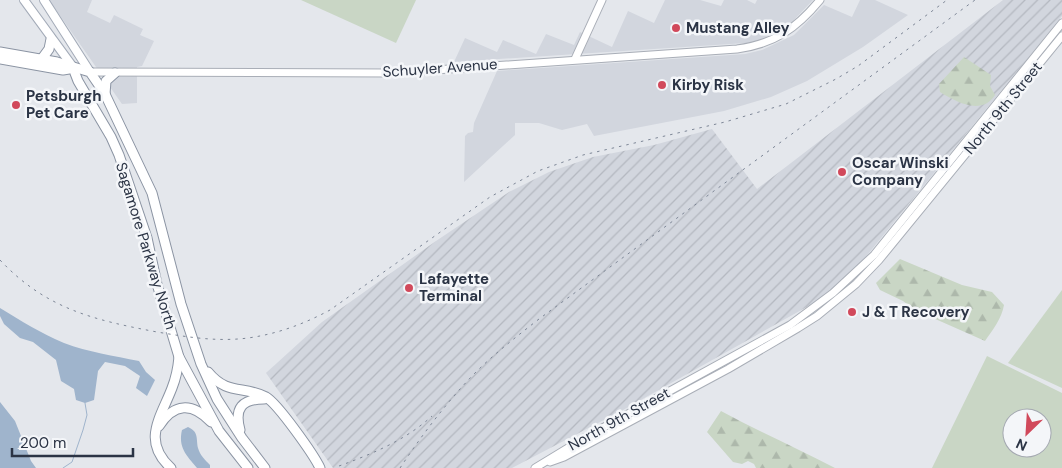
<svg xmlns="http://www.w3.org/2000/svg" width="1062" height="468" viewBox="0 0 1062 468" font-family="'DM Sans',sans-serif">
<defs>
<pattern id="industrial-furrows" width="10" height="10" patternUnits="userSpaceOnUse" patternTransform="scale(1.25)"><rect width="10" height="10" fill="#d2d6de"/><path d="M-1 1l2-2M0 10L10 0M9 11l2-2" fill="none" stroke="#b4b8c0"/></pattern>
<pattern id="forest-firs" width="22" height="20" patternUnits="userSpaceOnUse" patternTransform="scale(1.25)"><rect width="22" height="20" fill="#c9d6c5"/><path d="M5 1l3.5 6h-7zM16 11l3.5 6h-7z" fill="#adb8ab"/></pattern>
</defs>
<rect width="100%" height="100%" fill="#e4e7ec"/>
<!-- built -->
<g fill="#d2d6de">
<polygon points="49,0 92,0 87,12 110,23 114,15 143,29 140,35 154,41 142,66 137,67 137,103 122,104"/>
<polygon points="665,0 700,0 721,6 724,0 747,0 755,4 757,0 813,0 792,22 782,30 756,41 746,43 454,62 465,38 497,52 503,40 536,54 546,34 574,45 580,32 612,47 628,11 654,23"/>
<polygon points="860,0 875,0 908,15 863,47 807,81 771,97 724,111 594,136 587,124 562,130 539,123 515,123 515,135 464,182 465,136 468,133 473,132 474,123 497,71 745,54 762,50 794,35 824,5 852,17"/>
</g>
<!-- industrial -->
<polygon fill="url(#industrial-furrows)" points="1003,0 1062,0 1062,16 864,259 847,276 821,299 623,410 512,468 333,468 266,373 322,322 436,241 509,192 549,172 593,157 654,145 712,129 757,189"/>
<!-- forest -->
<g fill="url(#forest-firs)">
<path d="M 964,57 L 991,75 L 990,86 L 995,95 C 982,116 956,102 940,92 L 939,84 Z"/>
<path d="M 900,259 L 962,285 L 992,292 L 1004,305 C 1002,318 992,331 985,341 L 915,310 L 903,301 L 880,290 L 876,283 Z"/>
<path d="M 721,411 C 758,431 797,448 835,468 L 756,468 L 754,464 L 748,461 L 742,464 L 733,462 L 707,432 Z"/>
</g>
<!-- green -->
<g fill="#c9d6c5" fill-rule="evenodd">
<polygon points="301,0 416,0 396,43"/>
<polygon points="1062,290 1062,388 1008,363"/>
<path d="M 987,356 L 1062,393 L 1062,468 L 932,468 ZM 1012,418 L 1042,418 L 1042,448 L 1012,448 Z"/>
</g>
<!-- water -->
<g fill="#9fb4cc">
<path d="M 0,308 C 21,321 41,333 64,343 C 88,352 114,356 139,361 L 146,372 L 155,380 L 147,396 L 136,388 L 140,376 L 125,366 L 105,362 L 98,371 L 94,400 L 85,403 L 76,400 L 74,389 L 61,381 L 56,360 L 33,342 L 20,338 L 4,324 L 0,316 Z"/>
<polygon points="0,402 15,421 31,461 36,468 0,468"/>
<path d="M 188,427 C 199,432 196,438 198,448 C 200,455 205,460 210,465 L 210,468 L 197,468 C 186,455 178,447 182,430 Z"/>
</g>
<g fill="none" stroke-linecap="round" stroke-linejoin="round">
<!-- stream -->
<polyline stroke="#9fb4cc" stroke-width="1" points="63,468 72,462 83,430 87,415 85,403"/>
<!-- secondary casing -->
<g stroke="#a9aeb7" stroke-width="9">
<g id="secondary">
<polyline points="575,59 602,0"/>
<path d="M 90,72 L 392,73 L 737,49 C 774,44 796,29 820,0"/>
<polyline points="550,462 564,457 728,369 798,328 817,316 856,284 879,260 1062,36"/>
<polyline points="535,468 586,437 790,325 833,293 874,255 1062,23"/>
</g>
</g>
<!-- primary casing -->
<g stroke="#a3abb8" stroke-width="10">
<g id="primary">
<polyline points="24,0 73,67"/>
<polyline points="44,0 90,72"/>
</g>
</g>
<!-- highway casing -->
<g stroke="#8b94a3" stroke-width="11">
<g id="highway">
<polyline points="0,52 57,62 90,72 105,94 152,193 181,304 201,364 217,399 242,438 265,468"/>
<polyline points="0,59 63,70 69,69"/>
<polyline points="41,60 49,49 51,39"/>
<polyline points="73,68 78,81 111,137 119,155 147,238 157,284 179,357 219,431 248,468"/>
<polyline points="105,94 106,81 115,73"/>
<path d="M 208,372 C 228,396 243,385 266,397 C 278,404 314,455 320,468"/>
<path d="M 159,426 C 174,403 192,402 211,422"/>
<path d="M 240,430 C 234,408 242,399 264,399"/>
<path d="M 171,468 C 141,441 161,417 172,388 C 176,378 178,368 179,357"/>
</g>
</g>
<!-- secondary -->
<use href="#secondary" stroke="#fff" stroke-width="7"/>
<!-- primary -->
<use href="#primary" stroke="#fff" stroke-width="8"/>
<!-- highway -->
<use href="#highway" stroke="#fff" stroke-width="9"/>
<!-- rail -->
<g stroke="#7d8696" stroke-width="1" stroke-dasharray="2.5 5" stroke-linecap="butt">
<path d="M 0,260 C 46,309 94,320 157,332 C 187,337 217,342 248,338 C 277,334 304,324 330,310 L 490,197 L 538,171 L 583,155 L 725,122 L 786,104 L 836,79 L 858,66 L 947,0"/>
<path d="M 339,466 C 372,454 406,440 432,416"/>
<path d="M 400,468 C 422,435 446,403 474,374 C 494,354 516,337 539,319 L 975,0"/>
</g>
</g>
<!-- markers -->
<g fill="#d1495b" stroke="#f4f6f9" stroke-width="2">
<circle cx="676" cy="28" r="5"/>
<circle cx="662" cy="85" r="5"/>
<circle cx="16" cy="105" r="5"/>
<circle cx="842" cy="172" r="5"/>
<circle cx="409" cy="288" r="5"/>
<circle cx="852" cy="312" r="5"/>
</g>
<g text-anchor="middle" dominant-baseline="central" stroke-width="5" stroke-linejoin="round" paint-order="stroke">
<!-- poi labels -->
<g font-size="15" font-weight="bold" fill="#2b3445" stroke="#f4f6f9" text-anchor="start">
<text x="686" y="28">Mustang Alley</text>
<text x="672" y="85">Kirby Risk</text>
<text x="26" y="96">Petsburgh<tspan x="26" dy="17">Pet Care</tspan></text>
<text x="852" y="163">Oscar Winski<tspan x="852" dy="17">Company</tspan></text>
<text x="419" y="279">Lafayette<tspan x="419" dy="17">Terminal</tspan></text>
<text x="862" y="312">J &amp; T Recovery</text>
</g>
<!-- street labels -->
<g font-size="15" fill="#2b3445" stroke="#f4f6f9">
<text transform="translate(440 68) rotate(-4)">Schuyler Avenue</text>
<text transform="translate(1003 108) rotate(-51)">North 9th Street</text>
<text transform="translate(146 246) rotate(73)">Sagamore Parkway North</text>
<text transform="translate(619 419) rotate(-29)">North 9th Street</text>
</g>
</g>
<!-- north arrow -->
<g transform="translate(1027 433) rotate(205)"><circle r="24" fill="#f4f6f9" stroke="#a4a8b1"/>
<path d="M0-4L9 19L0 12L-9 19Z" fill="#d1495b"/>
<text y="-8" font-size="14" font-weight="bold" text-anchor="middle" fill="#2b3445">N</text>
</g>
<!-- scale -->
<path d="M12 448v8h121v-8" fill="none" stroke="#2b3445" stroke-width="2.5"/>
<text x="20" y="448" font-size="15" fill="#2b3445" stroke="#f4f6f9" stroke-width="4" paint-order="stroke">200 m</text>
</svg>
